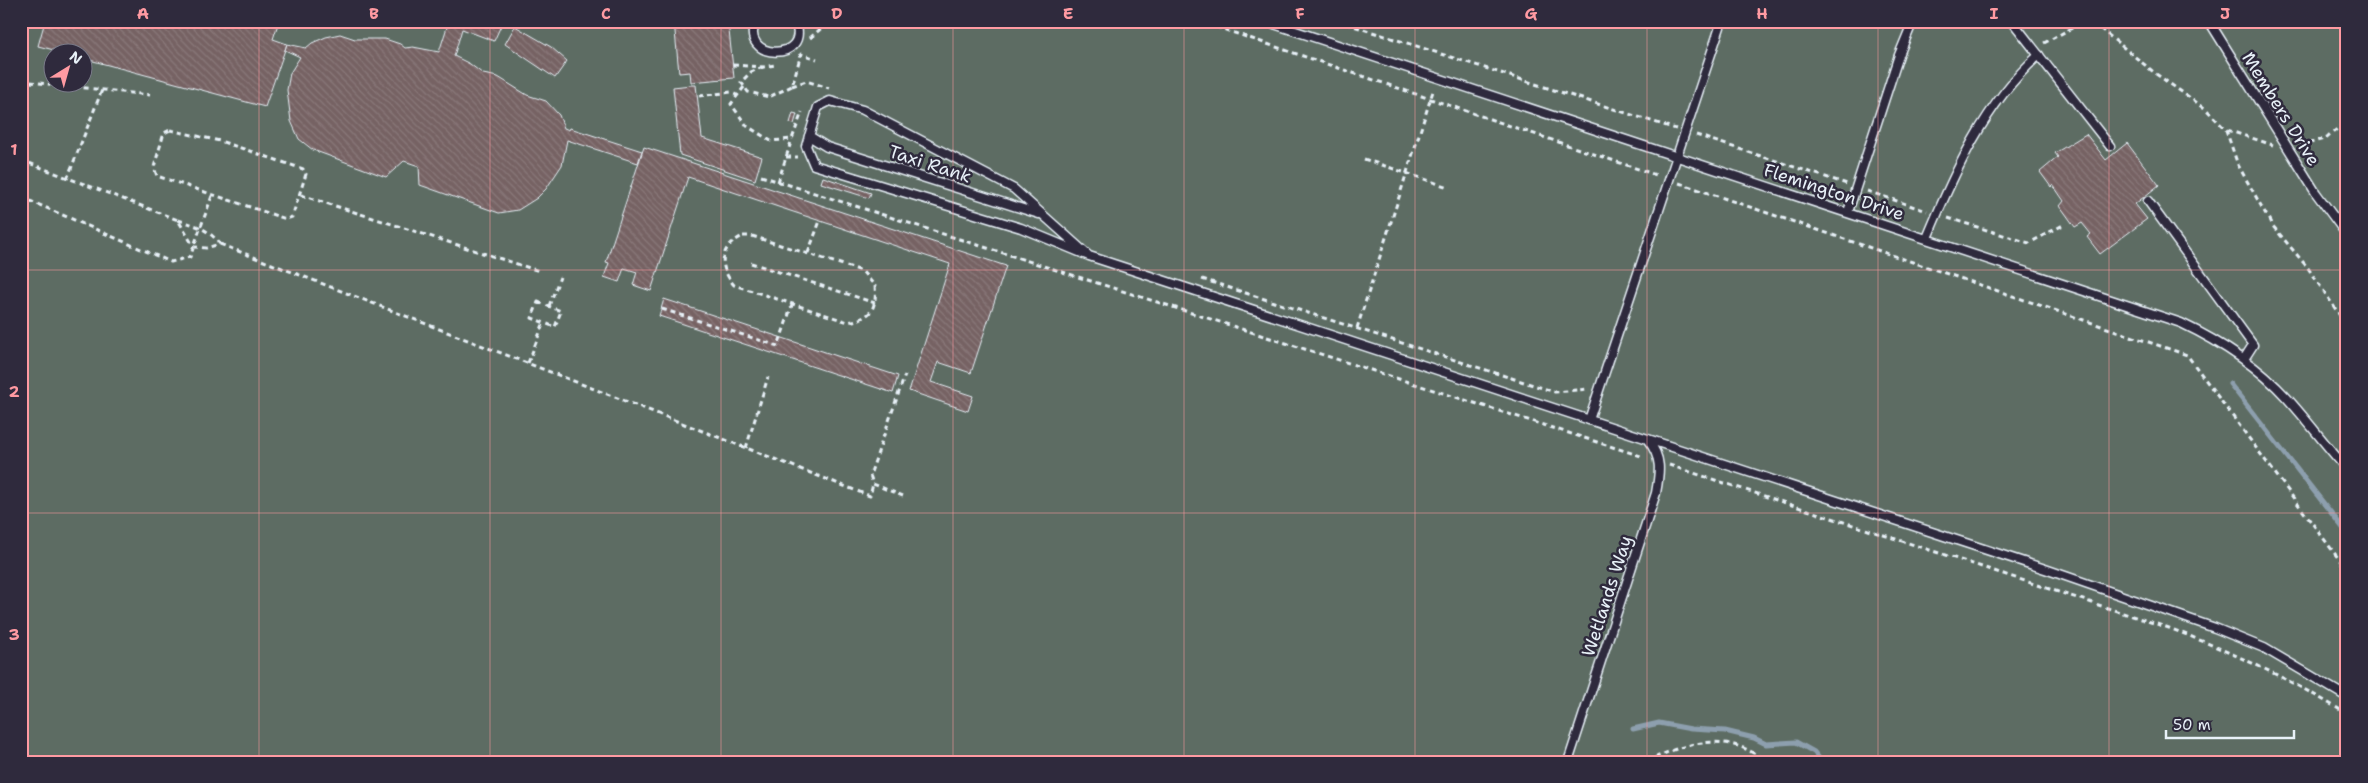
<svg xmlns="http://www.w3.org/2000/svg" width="2368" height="783" viewBox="0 0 2368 783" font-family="'Shantell Sans',sans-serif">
<defs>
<pattern id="building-back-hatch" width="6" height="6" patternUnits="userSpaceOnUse" patternTransform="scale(1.25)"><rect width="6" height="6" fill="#766263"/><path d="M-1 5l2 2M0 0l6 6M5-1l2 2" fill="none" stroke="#8a797a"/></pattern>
</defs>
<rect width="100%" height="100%" fill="#443b48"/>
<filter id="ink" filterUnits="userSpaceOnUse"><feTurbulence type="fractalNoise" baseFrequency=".02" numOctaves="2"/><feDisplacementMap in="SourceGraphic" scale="10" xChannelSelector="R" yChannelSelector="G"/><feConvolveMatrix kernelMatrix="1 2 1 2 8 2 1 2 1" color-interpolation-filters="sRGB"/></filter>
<g filter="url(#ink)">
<!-- pitch -->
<path fill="#5d6c63" stroke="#a2aeae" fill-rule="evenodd" d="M 21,21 L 2347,21 L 2347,762 L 21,762 ZM 52,52 L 82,52 L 82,82 L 52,82 Z"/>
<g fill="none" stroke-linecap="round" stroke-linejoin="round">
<!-- stream -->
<g stroke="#8d9fae" stroke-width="5">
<polyline points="2230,384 2347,533"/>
<polyline points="1633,729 1659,723 1691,729 1725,731 1754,738 1766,744 1796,742 1814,752 1822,762"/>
</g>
</g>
<!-- building -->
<g fill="url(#building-back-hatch)" stroke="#e8f1f8">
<polygon points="45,21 279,21 273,39 287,44 265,107 82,58 82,52 62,52 38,46"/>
<polygon points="436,21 503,21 494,41 462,29 454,56 470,64 483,74 498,77 527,95 546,101 559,115 564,128 569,130 570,128 642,151 638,163 567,140 562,165 546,189 537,198 518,210 499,213 420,185 419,166 404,161 386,177 313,150 299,139 291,121 287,90 290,73 300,57 285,50 287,44 306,48 312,43 326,37 340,34 355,39 385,39 400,44 405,48 413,47 439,52 448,24"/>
<polygon points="674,21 728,21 734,78 691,82 690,72 679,73"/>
<polygon points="515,26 551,47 567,61 555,78 505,44"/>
<polygon points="691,85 696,85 702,138 762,157 755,180 680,155 673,87"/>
<polygon points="793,113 797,114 794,124 790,123"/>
<polygon points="2086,134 2106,160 2127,143 2159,185 2135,204 2147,219 2100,254 2087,237 2091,234 2082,223 2075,227 2060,206 2064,201 2053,185 2051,187 2040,172 2058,157 2055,153"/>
<polygon points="644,147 1006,266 971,373 938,362 931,382 973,396 968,411 909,391 950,264 688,177 651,291 633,285 637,272 624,268 619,282 604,277 609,263 606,262"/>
<polygon points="823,177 871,193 869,198 821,183"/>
<polygon points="664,299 898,376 893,393 659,316"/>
</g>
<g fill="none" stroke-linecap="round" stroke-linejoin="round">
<!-- service casing -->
<g stroke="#e8f1f8" stroke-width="11">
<g id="service">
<path d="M 756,21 C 737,61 813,63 795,21"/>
<path d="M 1265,21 L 2181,323 C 2221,342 2257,365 2287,398 C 2308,421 2326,446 2347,469"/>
<polyline points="2012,21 2110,146"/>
<polyline points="2209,21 2316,193 2347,235"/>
<polyline points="809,136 827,147 1039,214"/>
<polyline points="2148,201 2253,345 2244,359"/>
<polyline points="1848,212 1899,55 1913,21"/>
<path d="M 1927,238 C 1954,173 1985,103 2039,55"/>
<polyline points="1089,256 1021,228 814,165 806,146 818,107 830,101 863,110 1014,189 1089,256 2048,570 2215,628 2264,648 2347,697"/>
<polyline points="1589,420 1722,21"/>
<path d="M 1568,762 L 1656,493 C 1660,471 1662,458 1648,440"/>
</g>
</g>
<!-- path -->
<g stroke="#e8f1f8" stroke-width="3" stroke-dasharray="5 4" stroke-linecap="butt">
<polyline points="1199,21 1659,176"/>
<polyline points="1338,21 1676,129"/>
<polyline points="810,38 830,21"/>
<polyline points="2044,43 2083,22 2096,25 2156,74 2206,109 2226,130 2238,165 2272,225 2308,268 2347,326"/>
<polyline points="733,65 763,67 776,65"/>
<polyline points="763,67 751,72 741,82 748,92 769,97 792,86 801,54 817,59"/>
<polyline points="21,81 150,95"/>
<polyline points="792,86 806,81 829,88"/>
<polyline points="744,87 731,104 747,126 771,141 792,139 802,112"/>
<polyline points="699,96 731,92 738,96"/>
<polygon points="170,130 220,141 303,169 306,174 292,217 286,219 157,176 154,167 164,133"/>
<polyline points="2227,130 2273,145"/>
<polyline points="1696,135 1847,184"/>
<polyline points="2300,146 2327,138 2347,120"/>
<polyline points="786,157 798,157"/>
<polyline points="1364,159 1448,187"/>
<polyline points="21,160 178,220 194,247"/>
<polyline points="761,176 1644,457"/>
<polyline points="67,179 102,90"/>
<polyline points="778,182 792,139"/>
<polyline points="1679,183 2187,355 2347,570"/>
<polyline points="1867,191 1927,211"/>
<polyline points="301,195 539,271"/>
<polyline points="21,197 171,262 190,257 213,193"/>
<polyline points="1948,218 2029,243 2065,224"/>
<path d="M 178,220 C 196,225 208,229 220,244 L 206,248 L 195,247"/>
<path d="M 743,236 L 752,236 L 862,271 L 875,286 C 877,309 871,318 848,322 L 734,285 C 718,266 719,247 743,236 Z"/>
<polyline points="220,244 870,496 873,484"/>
<polyline points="808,253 820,221"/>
<polyline points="751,263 875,303"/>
<polyline points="1202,279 1555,392 1588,389"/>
<polygon points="538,302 561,311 555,327 532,318"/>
<polyline points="549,306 560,277"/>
<polyline points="662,309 778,346 792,305"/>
<polyline points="1357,328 1434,88"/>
<polyline points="528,363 544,322"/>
<polyline points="746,448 768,377"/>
<path d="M 1669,465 L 2169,628 C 2232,652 2290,679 2347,714"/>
<polyline points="903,496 873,484 870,475 905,375"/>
<path d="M 1647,762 C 1686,741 1730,731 1766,762"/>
</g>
<!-- service -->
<use href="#service" stroke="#2f2a3d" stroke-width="8"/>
</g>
</g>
<!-- grid -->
<path fill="none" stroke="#ff9aa2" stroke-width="1" stroke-opacity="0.55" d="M 259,21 L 259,762M 490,21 L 490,762M 721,21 L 721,762M 953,21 L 953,762M 1184,21 L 1184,762M 1415,21 L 1415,762M 1647,21 L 1647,762M 1878,21 L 1878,762M 2109,21 L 2109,762M 21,270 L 2347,270M 21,513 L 2347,513"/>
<g text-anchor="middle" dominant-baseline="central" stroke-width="5" stroke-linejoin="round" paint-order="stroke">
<!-- street labels -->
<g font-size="18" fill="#e8f1f8" stroke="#2f2a3d">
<text transform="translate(2281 109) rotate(58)">Members Drive</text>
<text transform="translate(930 164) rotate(18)">Taxi Rank</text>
<text transform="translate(1834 192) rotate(18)">Flemington Drive</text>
<text transform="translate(1607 596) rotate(-72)">Wetlands Way</text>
</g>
</g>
<!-- margin -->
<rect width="2368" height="783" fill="none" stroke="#2f2a3d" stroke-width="55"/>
<!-- north arrow -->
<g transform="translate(68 68) rotate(37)"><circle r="24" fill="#2f2a3d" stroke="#797a88"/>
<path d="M0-4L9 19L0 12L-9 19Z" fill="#ff9aa2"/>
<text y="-8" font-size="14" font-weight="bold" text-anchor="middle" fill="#e8f1f8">N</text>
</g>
<!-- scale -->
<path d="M2166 730v8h128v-8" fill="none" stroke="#e8f1f8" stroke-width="2.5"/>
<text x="2173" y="730" font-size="15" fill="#e8f1f8" stroke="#2f2a3d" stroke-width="4" paint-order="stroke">50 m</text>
<rect x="28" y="28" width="2312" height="728" fill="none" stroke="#ff9aa2" stroke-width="2"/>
<g font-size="16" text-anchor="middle" font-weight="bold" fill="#ff9aa2">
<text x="143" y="19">A</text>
<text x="374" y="19">B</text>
<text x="606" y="19">C</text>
<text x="837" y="19">D</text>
<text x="1068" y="19">E</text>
<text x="1300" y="19">F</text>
<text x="1531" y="19">G</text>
<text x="1762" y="19">H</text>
<text x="1994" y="19">I</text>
<text x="2225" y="19">J</text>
<text x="14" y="155">1</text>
<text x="14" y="397">2</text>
<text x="14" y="640">3</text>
</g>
</svg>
